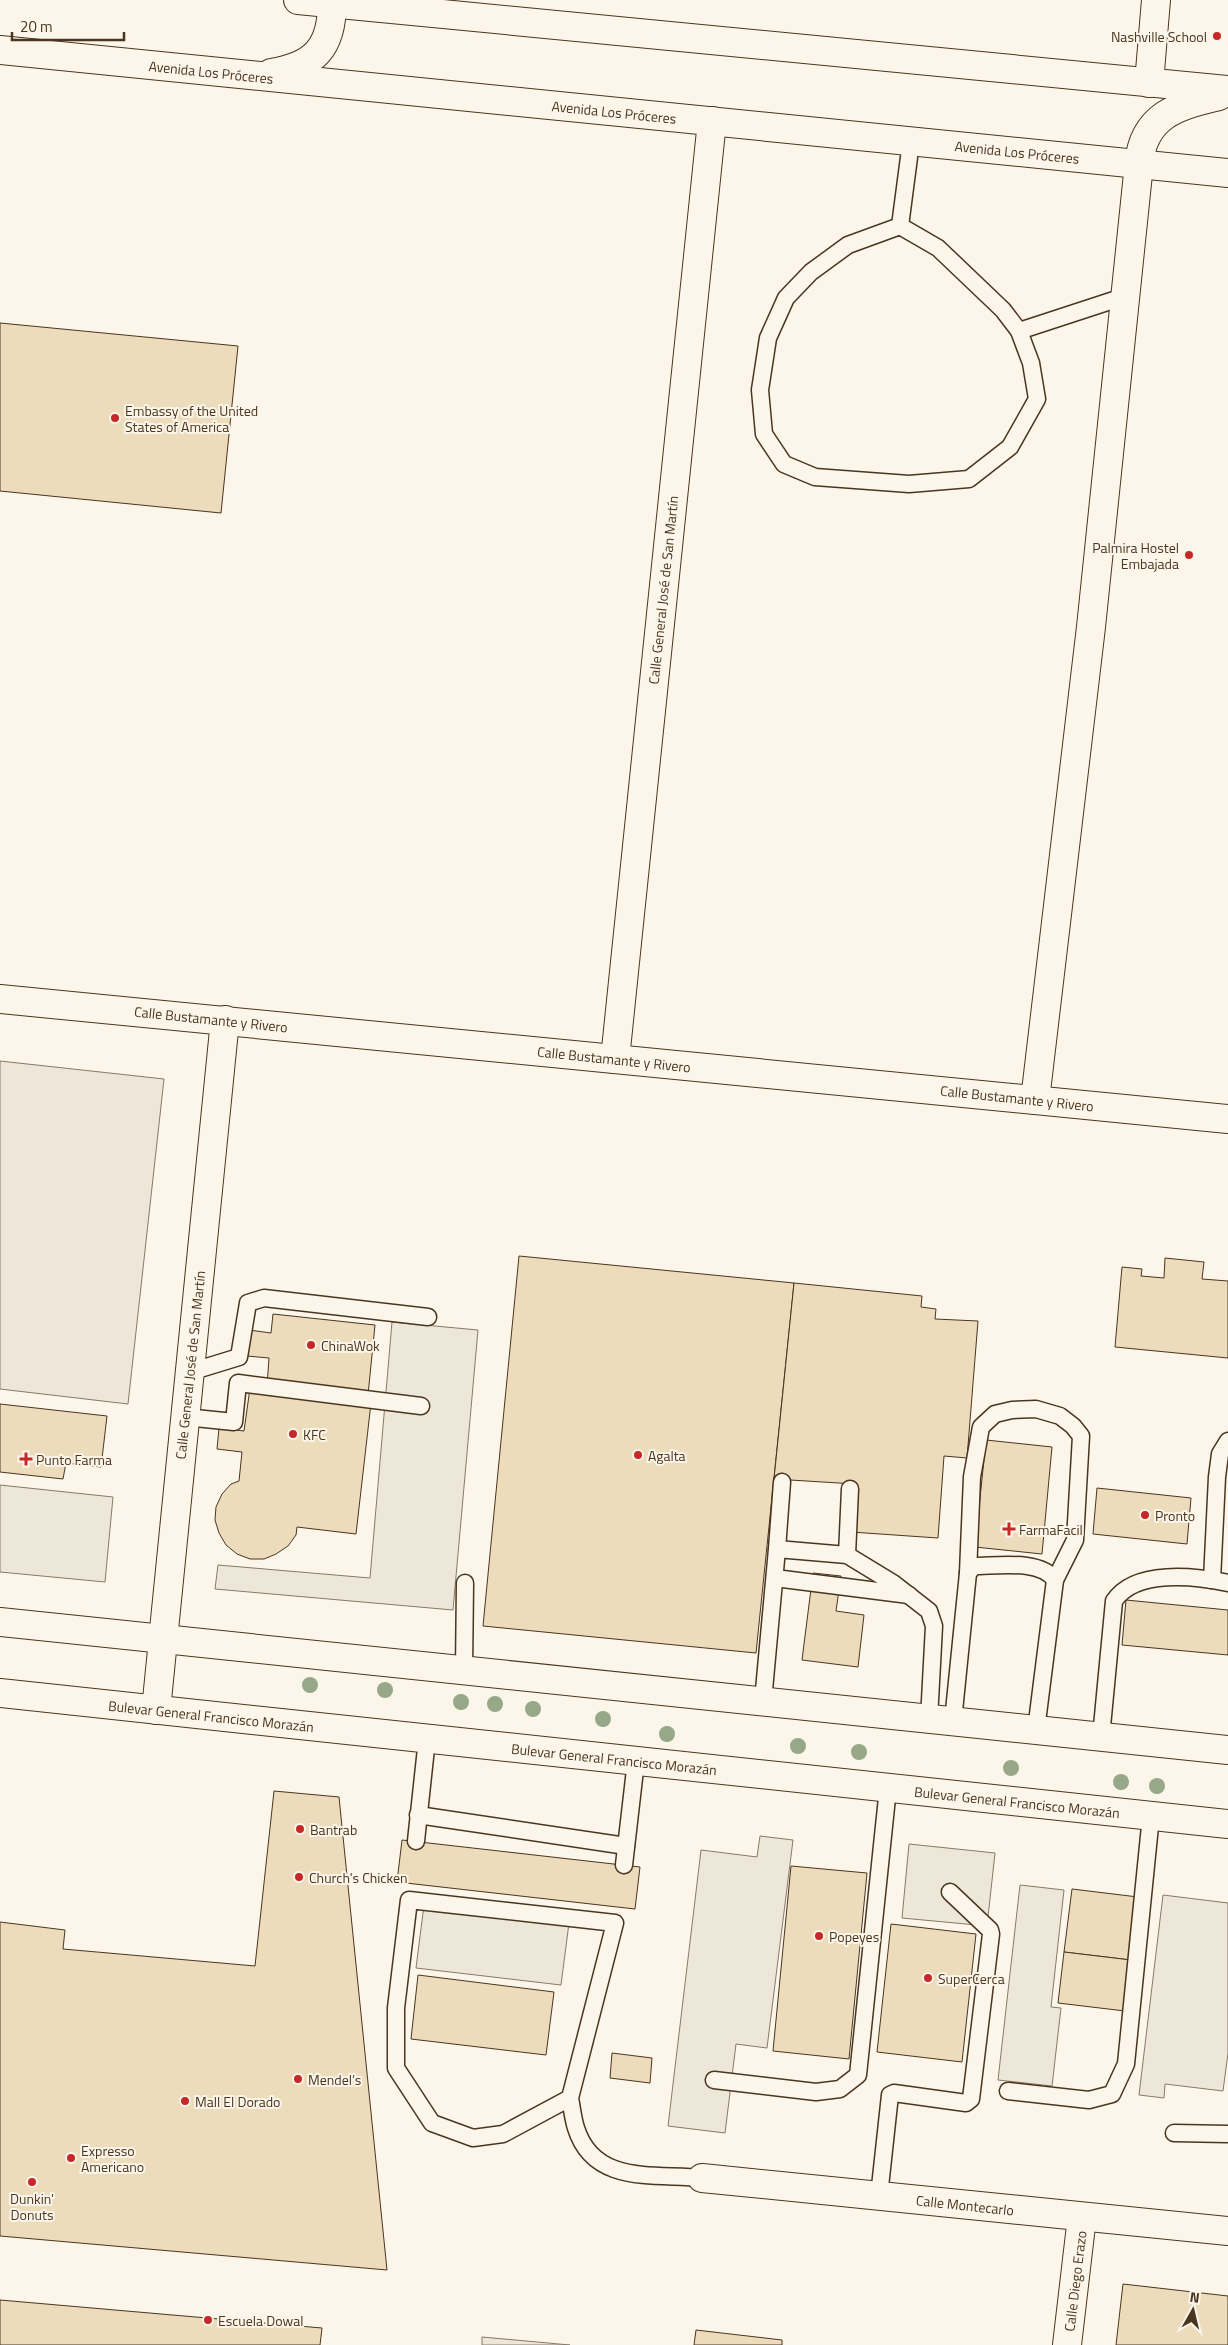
<svg xmlns="http://www.w3.org/2000/svg" width="1228" height="2345" viewBox="0 0 1228 2345" font-family="'Titillium Web',sans-serif">
<rect width="100%" height="100%" fill="#fbf6e9"/>
<!-- green -->
<g fill="#ede6d9" stroke="#887966">
<polygon points="0,1061 164,1079 128,1404 0,1389"/>
<polygon points="482,2337 570,2345 482,2345"/>
</g>
<!-- parking -->
<g fill="#ede7d9" stroke="#887966">
<polygon points="392,1322 478,1330 453,1610 215,1589 218,1565 370,1578"/>
<polygon points="0,1485 113,1497 105,1582 0,1572"/>
<polygon points="760,1836 793,1840 767,2048 736,2044 725,2133 668,2126 701,1850 757,1857"/>
<polygon points="909,1844 995,1853 987,1926 902,1918"/>
<polygon points="1020,1885 1064,1890 1051,2007 1061,2008 1052,2086 998,2080"/>
<polygon points="1163,1895 1228,1903 1228,2053 1223,2091 1165,2084 1164,2098 1139,2095"/>
<polygon points="424,1905 569,1923 561,1985 416,1968"/>
</g>
<!-- building -->
<g fill="#ecdcbc" stroke="#4a3520">
<polygon points="0,323 238,346 221,513 0,491"/>
<polygon points="519,1256 794,1283 756,1653 483,1626"/>
<polygon points="1165,1258 1204,1262 1202,1279 1228,1281 1228,1358 1115,1347 1122,1267 1142,1269 1141,1276 1164,1278"/>
<polygon points="794,1283 922,1296 921,1307 936,1309 935,1319 978,1321 967,1458 944,1456 938,1538 851,1532 855,1484 774,1479"/>
<polygon points="273,1314 375,1325 368,1395 267,1386 269,1358 247,1356 249,1330 271,1333"/>
<polygon points="250,1388 371,1403 356,1534 297,1527 296,1535 288,1546 276,1554 264,1559 250,1559 237,1554 226,1545 219,1533 215,1520 216,1507 222,1494 231,1484 239,1481 242,1452 217,1449 219,1428 244,1431"/>
<polygon points="0,1404 107,1416 101,1467 66,1463 63,1479 0,1472"/>
<polygon points="986,1440 1052,1447 1042,1554 975,1547"/>
<polygon points="1097,1488 1191,1498 1187,1544 1093,1534"/>
<polygon points="813,1573 841,1576 836,1611 864,1615 858,1667 802,1660"/>
<polygon points="1126,1600 1228,1610 1228,1655 1122,1645"/>
<polygon points="274,1791 339,1797 387,2270 0,2236 0,1922 65,1930 63,1949 255,1966"/>
<polygon points="402,1840 640,1867 635,1909 397,1882"/>
<polygon points="791,1866 867,1873 849,2059 773,2051"/>
<polygon points="1072,1889 1138,1897 1131,1960 1064,1952"/>
<polygon points="891,1924 976,1934 962,2062 877,2052"/>
<polygon points="1064,1952 1131,1960 1125,2011 1058,2003"/>
<polygon points="418,1975 554,1992 546,2055 411,2039"/>
<polygon points="612,2053 652,2058 650,2083 610,2078"/>
<polygon points="1123,2284 1228,2296 1228,2345 1116,2345"/>
<polygon points="0,2300 322,2328 320,2345 0,2345"/>
<polygon points="696,2330 782,2340 782,2345 694,2345"/>
</g>
<g fill="none" stroke-linecap="round" stroke-linejoin="round">
<!-- lane casing -->
<g stroke="#4a3520" stroke-width="19">
<g id="lane">
<polygon points="900,226 938,248 1003,310 1019,331 1031,363 1037,399 1010,447 969,479 909,484 815,477 784,464 764,434 760,390 768,338 786,298 811,272 848,245"/>
<polyline points="900,226 911,142"/>
<polyline points="1019,331 1126,296"/>
<polyline points="190,1372 239,1357 248,1303 264,1298 428,1317"/>
<polyline points="185,1417 234,1422 238,1383 421,1406"/>
<polyline points="777,1549 782,1482"/>
<polyline points="847,1555 850,1489"/>
<path d="M 968,1573 L 974,1566 C 998,1566 1040,1559 1055,1580 L 1036,1730"/>
<polyline points="775,1578 909,1595"/>
<polyline points="1212,1580 1217,1477 1220,1454 1228,1441"/>
<polyline points="464,1670 465,1583"/>
<polyline points="763,1701 777,1549 847,1555 893,1583 929,1611 934,1626 929,1719"/>
<polyline points="953,1721 968,1573 972,1477 981,1427 995,1414 1012,1410 1036,1409 1060,1416 1073,1426 1081,1436 1075,1540 1055,1580"/>
<path d="M 1101,1737 L 1114,1601 C 1135,1569 1195,1576 1228,1583"/>
<polyline points="418,1815 626,1846"/>
<polyline points="416,1841 427,1739"/>
<polyline points="624,1865 636,1761"/>
<polyline points="714,2080 816,2092 840,2089 858,2075 888,1788"/>
<polyline points="1008,2091 1089,2100 1112,2094 1126,2064 1151,1816"/>
<path d="M 570,2098 L 615,1923 L 409,1900 L 396,2008 L 396,2068 L 432,2123 L 473,2138 L 503,2134 L 570,2098 C 572,2108 573,2119 576,2128 C 594,2186 656,2173 702,2178"/>
<polyline points="1174,2133 1228,2134"/>
<polyline points="879,2196 890,2095 894,2093 966,2103 971,2099 991,1934 990,1930 950,1892"/>
</g>
</g>
<!-- street casing -->
<g stroke="#4a3520" stroke-width="30">
<g id="street">
<polyline points="1149,83 1156,0"/>
<polyline points="0,999 1228,1119"/>
<polyline points="615,1059 712,121"/>
<polyline points="1035,1100 1091,627 1139,164"/>
<polyline points="156,1710 225,1020"/>
<polyline points="702,2178 1228,2231"/>
<polyline points="1067,2345 1082,2217"/>
</g>
</g>
<!-- secondary casing -->
<g stroke="#4a3520" stroke-width="30">
<g id="secondary">
<polyline points="298,0 1228,90"/>
<polyline points="0,50 1228,173"/>
<path d="M 271,73 C 314,66 332,48 332,3"/>
<path d="M 1139,164 C 1143,116 1177,105 1219,96"/>
<polyline points="0,1622 1228,1750"/>
<polyline points="0,1693 1228,1824"/>
</g>
</g>
<!-- lane -->
<use href="#lane" stroke="#fbf6e9" stroke-width="16"/>
<!-- street -->
<use href="#street" stroke="#fbf6e9" stroke-width="28"/>
<!-- secondary -->
<use href="#secondary" stroke="#fbf6e9" stroke-width="28"/>
</g>
<!-- trees -->
<g fill="#96a887">
<circle cx="310" cy="1685" r="8"/>
<circle cx="385" cy="1690" r="8"/>
<circle cx="461" cy="1702" r="8"/>
<circle cx="495" cy="1704" r="8"/>
<circle cx="533" cy="1709" r="8"/>
<circle cx="603" cy="1719" r="8"/>
<circle cx="667" cy="1734" r="8"/>
<circle cx="798" cy="1746" r="8"/>
<circle cx="859" cy="1752" r="8"/>
<circle cx="1011" cy="1768" r="8"/>
<circle cx="1121" cy="1782" r="8"/>
<circle cx="1157" cy="1786" r="8"/>
</g>
<!-- markers -->
<g fill="#c62828" stroke="#fbf6e9" stroke-width="2">
<circle cx="1217" cy="36" r="5"/>
<circle cx="115" cy="418" r="5"/>
<circle cx="1189" cy="555" r="5"/>
<circle cx="311" cy="1345" r="5"/>
<circle cx="293" cy="1434" r="5"/>
<circle cx="638" cy="1455" r="5"/>
<path d="M23.5 1451.5h5v5h5v5h-5v5h-5v-5h-5v-5h5z"/>
<circle cx="1145" cy="1515" r="5"/>
<path d="M1006.5 1521.5h5v5h5v5h-5v5h-5v-5h-5v-5h5z"/>
<circle cx="300" cy="1829" r="5"/>
<circle cx="299" cy="1877" r="5"/>
<circle cx="819" cy="1936" r="5"/>
<circle cx="928" cy="1978" r="5"/>
<circle cx="298" cy="2079" r="5"/>
<circle cx="185" cy="2101" r="5"/>
<circle cx="71" cy="2158" r="5"/>
<circle cx="32" cy="2182" r="5"/>
<circle cx="208" cy="2320" r="5"/>
</g>
<g text-anchor="middle" dominant-baseline="central" stroke-width="4" stroke-linejoin="round" paint-order="stroke">
<!-- poi labels -->
<g font-size="14" fill="#4a3520" stroke="#fbf6e9" text-anchor="start">
<text x="1207" y="36" text-anchor="end">Nashville School</text>
<text x="125" y="410">Embassy of the United<tspan x="125" dy="16">States of America</tspan></text>
<text x="1179" y="547" text-anchor="end">Palmira Hostel<tspan x="1179" dy="16">Embajada</tspan></text>
<text x="321" y="1345">ChinaWok</text>
<text x="303" y="1434">KFC</text>
<text x="648" y="1455">Agalta</text>
<text x="36" y="1459">Punto Farma</text>
<text x="1155" y="1515">Pronto</text>
<text x="1019" y="1529">FarmaFacil</text>
<text x="310" y="1829">Bantrab</text>
<text x="309" y="1877">Church's Chicken</text>
<text x="829" y="1936">Popeyes</text>
<text x="938" y="1978">SuperCerca</text>
<text x="308" y="2079">Mendel’s</text>
<text x="195" y="2101">Mall El Dorado</text>
<text x="81" y="2150">Expresso<tspan x="81" dy="16">Americano</tspan></text>
<text x="32" y="2198" text-anchor="middle">Dunkin'<tspan x="32" dy="16">Donuts</tspan></text>
<text x="218" y="2320">Escuela Dowal</text>
</g>
<!-- street labels -->
<g font-size="14" fill="#4a3520" stroke="#fbf6e9">
<text transform="translate(211 72) rotate(6)">Avenida Los Próceres</text>
<text transform="translate(614 112) rotate(6)">Avenida Los Próceres</text>
<text transform="translate(1017 152) rotate(6)">Avenida Los Próceres</text>
<text transform="translate(663 590) rotate(-84)">Calle General José de San Martín</text>
<text transform="translate(211 1019) rotate(6)">Calle Bustamante y Rivero</text>
<text transform="translate(614 1059) rotate(6)">Calle Bustamante y Rivero</text>
<text transform="translate(1017 1098) rotate(6)">Calle Bustamante y Rivero</text>
<text transform="translate(190 1365) rotate(-84)">Calle General José de San Martín</text>
<text transform="translate(211 1716) rotate(6)">Bulevar General Francisco Morazán</text>
<text transform="translate(614 1759) rotate(6)">Bulevar General Francisco Morazán</text>
<text transform="translate(1017 1802) rotate(6)">Bulevar General Francisco Morazán</text>
<text transform="translate(965 2205) rotate(6)">Calle Montecarlo</text>
<text transform="translate(1075 2281) rotate(-83)">Calle Diego Erazo</text>
</g>
</g>
<!-- north arrow -->
<g transform="translate(1193 2310) rotate(8)" stroke="#fbf6e9" stroke-width="4" paint-order="stroke">
<path d="M0-4L9 19L0 12L-9 19Z" fill="#4a3520"/>
<text y="-8" font-size="14" font-weight="bold" text-anchor="middle" fill="#4a3520">N</text>
</g>
<!-- scale -->
<path d="M12 32v8h112v-8" fill="none" stroke="#4a3520" stroke-width="2.5"/>
<text x="20" y="32" font-size="15" fill="#4a3520" stroke="#fbf6e9" stroke-width="4" paint-order="stroke">20 m</text>
</svg>
